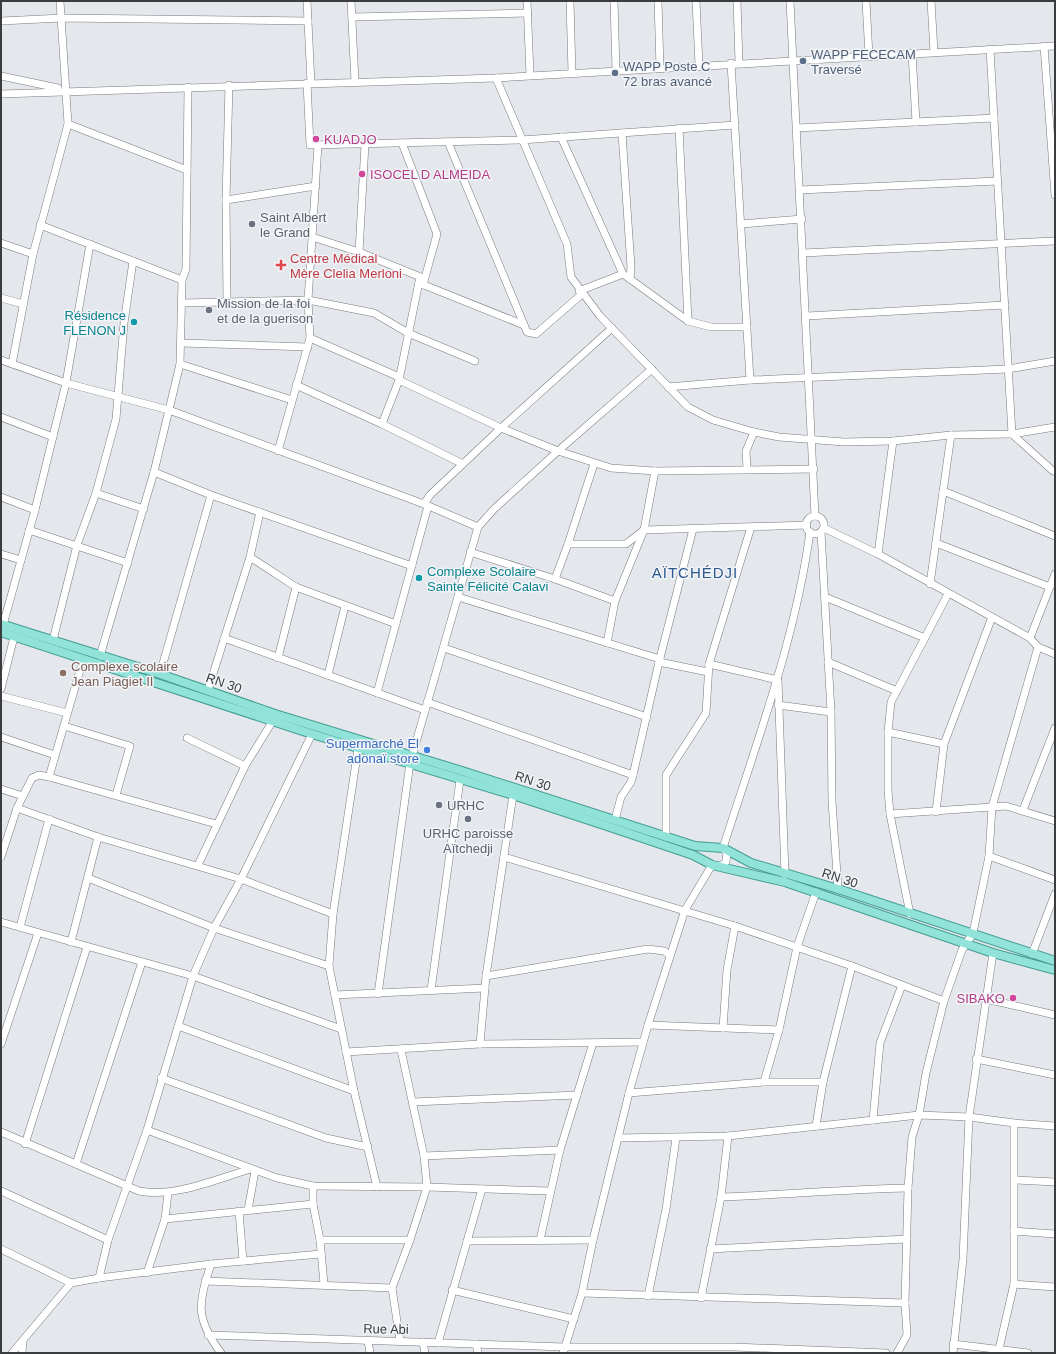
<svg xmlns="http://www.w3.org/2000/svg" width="1056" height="1354" viewBox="0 0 1056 1354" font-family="Helvetica,sans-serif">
<rect width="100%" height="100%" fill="#e4e7eb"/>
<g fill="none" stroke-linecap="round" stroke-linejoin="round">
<!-- minor casing -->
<g stroke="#787a7e" stroke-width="8">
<g id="minor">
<polyline points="307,1 311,83"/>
<polyline points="351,1 355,82"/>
<polyline points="527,1 530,75"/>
<polyline points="570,1 572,73"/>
<polyline points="614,1 616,70"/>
<polyline points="658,1 660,68"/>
<polyline points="696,1 699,65"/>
<polyline points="737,1 739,63"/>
<polyline points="790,1 815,516"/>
<polyline points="866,1 869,56"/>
<polyline points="931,1 934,52"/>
<polyline points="352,17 528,13"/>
<polyline points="1,21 62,18 308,21"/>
<polyline points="1044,46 1055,195"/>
<polyline points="990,49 1012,434 1053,471"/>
<polyline points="912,53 916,122"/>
<polyline points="731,63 750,380"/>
<polyline points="1,76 58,88"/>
<polyline points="496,78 567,244 571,277 600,316 688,407 713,420 754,432 779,437 844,442 893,441 951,435 1012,434 1055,427"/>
<polyline points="307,83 310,145 521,140 735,125"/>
<polyline points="1,94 496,78 1055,46"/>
<polyline points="68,124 187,170"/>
<polyline points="679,128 688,321"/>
<polyline points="797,128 994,118"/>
<polyline points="622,133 631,267 630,279"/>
<polyline points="561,137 623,274 688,321 711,327 747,327"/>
<polyline points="448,142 527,332 536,334 582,294"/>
<polyline points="402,143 437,234 423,285"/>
<polyline points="800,190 998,181"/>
<polyline points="226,200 316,186"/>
<polyline points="741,224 802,219"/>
<polyline points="40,225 182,280"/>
<polyline points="312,237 359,252 423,278"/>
<polyline points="1,243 33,254"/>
<polyline points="359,252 365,144"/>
<polyline points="803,253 1055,241"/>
<polyline points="419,283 524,325"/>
<polyline points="579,291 623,274"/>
<polyline points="1,298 23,304"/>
<polyline points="227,301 226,200 229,85"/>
<polyline points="182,303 308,300 374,313 408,333 475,361"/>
<polyline points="807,316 1005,305"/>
<polyline points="310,338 399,377"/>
<polyline points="181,343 308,347"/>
<polyline points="1,360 66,383 169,410 424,504 478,527"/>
<polyline points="12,364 33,254 68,124 60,1"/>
<polyline points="180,364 292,400"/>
<polyline points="399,380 501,428 558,451 611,468 655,471 814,469"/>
<polyline points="296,385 382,424 463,464"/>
<polyline points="668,387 750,380 1008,369 1055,361"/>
<polyline points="1,417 53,437"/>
<polyline points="382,424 399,380 420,277"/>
<polyline points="278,451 310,338 308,300 318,145"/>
<polyline points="747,469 746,451 754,432"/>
<polyline points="154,472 211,495 412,566"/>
<polyline points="943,491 1055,536"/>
<polyline points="96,493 144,509"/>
<polyline points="1,497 35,510"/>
<polyline points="424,504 430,495 501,428 612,328"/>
<circle cx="815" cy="525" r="9"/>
<polyline points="824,528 878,554 1030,638 1038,647 1055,654"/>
<polyline points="29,530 128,563"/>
<polyline points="821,532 831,712 832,801 838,889"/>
<polyline points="936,543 1050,587"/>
<polyline points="568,544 626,544 644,530 807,525"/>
<polyline points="470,552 555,579 615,601"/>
<polyline points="1,554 21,560"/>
<polyline points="878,554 893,441"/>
<polyline points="250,557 296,587 396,624"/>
<polyline points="555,579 568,544 594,464"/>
<polyline points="930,584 951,435"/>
<polyline points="458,597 660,659"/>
<polyline points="825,597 925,638"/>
<polyline points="3,625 35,510 66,383 90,244"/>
<polyline points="224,638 425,710"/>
<polyline points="1030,638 1055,574"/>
<polyline points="53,640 77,545 96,493 116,419 124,323 133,261"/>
<polyline points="607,643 615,601 644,530 655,471"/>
<polyline points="444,648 647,717"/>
<polyline points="100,656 154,472 180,364 182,280 186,269 188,87"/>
<polyline points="278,658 296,587"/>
<polyline points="659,662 708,672"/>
<polyline points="828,662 897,691"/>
<polyline points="709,664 778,680 785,874"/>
<polyline points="160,674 211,495"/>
<polyline points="328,675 345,606"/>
<polyline points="1,689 14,637"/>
<polyline points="208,690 250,557 260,512"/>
<polyline points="377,693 428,506"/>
<polyline points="1,696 67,713"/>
<polyline points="427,702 633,775"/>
<polyline points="778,705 831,712"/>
<polyline points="64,726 130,746 116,795"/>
<polyline points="888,732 944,744"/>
<polyline points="1,737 55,755"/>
<polyline points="187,738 245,766"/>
<polyline points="358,749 333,914 329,966 354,1091 377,1187"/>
<polyline points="49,777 83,660"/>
<polyline points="1,789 23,796"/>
<polyline points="17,808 98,837 241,879 333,914"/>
<polyline points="1023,810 1055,728"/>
<polyline points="936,812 944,744 992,617"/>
<polyline points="890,814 1006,806 1055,821"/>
<polyline points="615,820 621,797 631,782 633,775 659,662 693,529"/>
<polyline points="666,837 666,775 706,713 709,664 751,527"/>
<polyline points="989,856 1055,880"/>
<polyline points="1,857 17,808 32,778 39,775 49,777 216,824"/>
<polyline points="504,857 735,926 852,966 944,1001"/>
<polyline points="198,865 245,766 272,722"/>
<polyline points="88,878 214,928 329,966"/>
<polyline points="910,914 890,814 888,790 888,732 891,702 948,594"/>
<polyline points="1,922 193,976 341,1029"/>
<polyline points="20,927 49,819"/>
<polyline points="71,942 98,837"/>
<polyline points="1032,954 1055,894"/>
<polyline points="486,976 648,949 664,951 670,955"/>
<polyline points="431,990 460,780"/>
<polyline points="378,994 410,763 478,527 494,509 558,451 652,369"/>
<polyline points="335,995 485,988"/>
<polyline points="986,999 1055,1015"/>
<polyline points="648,1025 779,1030"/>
<polyline points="178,1026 354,1091"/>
<polyline points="723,1028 727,970 735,926"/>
<polyline points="1,1044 38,933"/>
<polyline points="480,1044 486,976 513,795"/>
<polyline points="346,1052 480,1044 643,1042"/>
<polyline points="976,1059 1055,1075"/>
<polyline points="161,1078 326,1138 368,1147"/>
<polyline points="764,1082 779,1030 797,947 816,892"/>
<polyline points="629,1093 764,1082 823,1082"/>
<polyline points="413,1102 577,1095"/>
<polyline points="873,1120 880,1043 902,985"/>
<polyline points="816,1126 823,1082 852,966"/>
<polyline points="147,1130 277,1178 313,1186 427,1187 550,1191"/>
<path d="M 1,1132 L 139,1191 C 175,1198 216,1179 251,1169"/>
<polyline points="618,1138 728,1136 919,1115 969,1117 1014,1123 1055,1126"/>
<polyline points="25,1144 87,947"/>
<polyline points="424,1156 560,1150"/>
<polyline points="76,1164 142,962"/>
<polyline points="1015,1180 1055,1182"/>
<polyline points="313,1186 313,1204 320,1240 324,1284"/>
<polyline points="1,1191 108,1240"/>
<path d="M 721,1197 C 783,1195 845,1189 908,1188"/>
<polyline points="248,1210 255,1171"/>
<polyline points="239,1211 243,1261"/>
<polyline points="165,1219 313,1204"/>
<polyline points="1014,1231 1055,1234"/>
<polyline points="320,1240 410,1240"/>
<polyline points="540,1240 560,1150 593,1043"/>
<polyline points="467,1241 593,1240"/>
<polyline points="1,1249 71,1283 99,1278 211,1264 321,1254"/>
<polyline points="710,1249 907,1239"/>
<path d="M 211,1264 C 198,1304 195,1318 221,1353"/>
<polyline points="147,1273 165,1219 168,1193"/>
<polyline points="99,1278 108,1240 147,1130 193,976 214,928 241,879 312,734"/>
<polyline points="205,1281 392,1288"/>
<polyline points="1014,1284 1055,1287"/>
<polyline points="452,1290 574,1319"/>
<polyline points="582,1293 905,1303"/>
<polyline points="648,1296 666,1209 676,1138"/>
<polyline points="701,1298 721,1197 728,1136"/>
<polyline points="208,1335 564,1347 734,1347 886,1353"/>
<polyline points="368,1341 370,1353"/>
<polyline points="400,1341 392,1288 410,1240 427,1187 424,1156 401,1050"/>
<polyline points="423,1342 425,1353"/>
<polyline points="438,1343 482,1189"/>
<polyline points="476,1344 478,1353"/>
<polyline points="953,1344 1028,1353"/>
<polyline points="999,1349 1014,1284 1014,1123"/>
<polyline points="12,1353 71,1283"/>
<polyline points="22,1353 23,1341"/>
<path d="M 563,1353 L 582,1293 L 593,1240 L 629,1093 L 648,1025 L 685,910 L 712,865 L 721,866 L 726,862 L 727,853 L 723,848 C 756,744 795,641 810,532"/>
<polyline points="897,1353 907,1335 905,1303 908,1188 912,1137 919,1115 926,1073 944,1001 962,950 973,933 989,856 992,807 1038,647"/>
<polyline points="953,1353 963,1259 969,1117 993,953"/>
</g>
</g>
<!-- major casing -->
<g stroke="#439c92" stroke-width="10">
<g id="major">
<polyline points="1,624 160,674 275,714 462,771 695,846 723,848 751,863 838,889 1055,961"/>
<polyline points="1,632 312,734 513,795 613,828 693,855 712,865 785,882 993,953 1055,970"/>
</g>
</g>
<!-- minor -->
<use href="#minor" stroke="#fff" stroke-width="7"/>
<!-- major -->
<use href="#major" stroke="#91e3d9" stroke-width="8"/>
</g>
<!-- markers -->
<g fill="#5c6f8a" stroke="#f2f4f8" stroke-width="1.5">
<circle cx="803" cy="61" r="4"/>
<circle cx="615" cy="73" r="4"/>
</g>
<g fill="#d1479c" stroke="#f2f4f8" stroke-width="1.5">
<circle cx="316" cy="139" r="4"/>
<circle cx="362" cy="174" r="4"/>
<circle cx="1013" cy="998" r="4"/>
</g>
<g fill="#6b7280" stroke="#f2f4f8" stroke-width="1.5">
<circle cx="252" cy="224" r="4"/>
<circle cx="209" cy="310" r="4"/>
<circle cx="439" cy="805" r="4"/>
<circle cx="468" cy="819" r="4"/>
</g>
<path fill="#e0444e" stroke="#f2f4f8" stroke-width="1.5" d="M279 259h4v4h4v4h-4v4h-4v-4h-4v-4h4z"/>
<g fill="#0f9aa8" stroke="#f2f4f8" stroke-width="1.5">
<circle cx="134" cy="322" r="4"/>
<circle cx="419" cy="578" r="4"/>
</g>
<circle fill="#8d6e63" stroke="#f2f4f8" stroke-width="1.5" cx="63" cy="673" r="4"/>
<circle fill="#3f7fe0" stroke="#f2f4f8" stroke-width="1.5" cx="427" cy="750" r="4"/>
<g text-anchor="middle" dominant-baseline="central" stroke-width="3" stroke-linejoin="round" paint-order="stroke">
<!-- service labels -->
<g font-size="13" fill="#4e5e75" stroke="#f2f4f8" text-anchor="start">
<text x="811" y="54">WAPP FECECAM<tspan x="811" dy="15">Traversé</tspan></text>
<text x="623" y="66">WAPP Poste C<tspan x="623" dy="15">72 bras avancé</tspan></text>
</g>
<!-- hotel labels -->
<g font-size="13" fill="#b23c85" stroke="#f2f4f8" text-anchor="start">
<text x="324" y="139">KUADJO</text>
<text x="370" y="174">ISOCEL D ALMEIDA</text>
<text x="1005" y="998" text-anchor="end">SIBAKO</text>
</g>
<!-- worship labels -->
<g font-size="13" fill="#5b616d" stroke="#f2f4f8" text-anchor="start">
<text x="260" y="217">Saint Albert<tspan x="260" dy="15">le Grand</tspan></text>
<text x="217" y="303">Mission de la foi<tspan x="217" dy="15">et de la guerison</tspan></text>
<text x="447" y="805">URHC</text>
<text x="468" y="833" text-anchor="middle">URHC paroisse<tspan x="468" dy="15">Aïtchedji</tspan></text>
</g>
<!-- health labels -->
<g font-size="13" fill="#be3a42" stroke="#f2f4f8" text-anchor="start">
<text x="290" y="258">Centre Médical<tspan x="290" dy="15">Mère Clelia Merloni</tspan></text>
</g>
<!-- culture labels -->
<g font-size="13" fill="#0d838f" stroke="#f2f4f8" text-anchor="end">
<text x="126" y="315">Résidence<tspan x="126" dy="15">FLENON J</tspan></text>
<text x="427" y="571" text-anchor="start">Complexe Scolaire<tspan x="427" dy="15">Sainte Félicité Calavi</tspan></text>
</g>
<!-- education labels -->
<g font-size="13" fill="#785e54" stroke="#f2f4f8" text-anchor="start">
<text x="71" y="666">Complexe scolaire<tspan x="71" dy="15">Jean Piagiet II</tspan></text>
</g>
<!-- street labels -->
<g font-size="13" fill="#3b3c3e" stroke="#f2f4f8">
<text transform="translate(224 683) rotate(19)">RN 30</text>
<text transform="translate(533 781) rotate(18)">RN 30</text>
<text transform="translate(840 878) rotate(18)">RN 30</text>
<text transform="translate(386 1329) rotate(1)">Rue Abi</text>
</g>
<!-- shop labels -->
<g font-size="13" fill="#366cbe" stroke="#f2f4f8" text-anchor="end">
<text x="419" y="743">Supermarché El<tspan x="419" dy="15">adonaï store</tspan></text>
</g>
<!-- quarter labels -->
<g font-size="15" letter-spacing="1" fill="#2c598e" stroke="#f2f4f8">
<text x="695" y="572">AÏTCHÉDJI</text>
</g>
</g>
<!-- border -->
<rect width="1056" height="1354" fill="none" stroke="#3b3c3e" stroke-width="4"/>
</svg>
